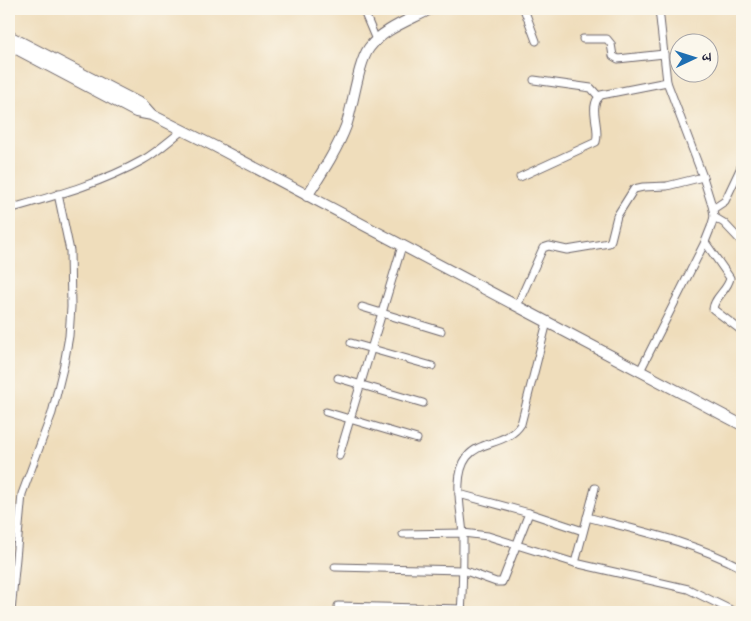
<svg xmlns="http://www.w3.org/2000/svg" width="751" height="621" viewBox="0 0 751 621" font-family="'IM FELL English','Noto Serif Devanagari',serif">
<rect width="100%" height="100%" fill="#fbf7ec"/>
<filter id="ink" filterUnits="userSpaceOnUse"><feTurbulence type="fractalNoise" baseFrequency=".02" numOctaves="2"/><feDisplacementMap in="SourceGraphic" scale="10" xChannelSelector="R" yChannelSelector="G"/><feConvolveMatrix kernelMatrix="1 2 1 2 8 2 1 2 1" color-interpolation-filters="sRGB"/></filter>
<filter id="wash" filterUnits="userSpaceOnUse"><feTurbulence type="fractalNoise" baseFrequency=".0096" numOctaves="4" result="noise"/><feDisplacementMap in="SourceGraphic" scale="20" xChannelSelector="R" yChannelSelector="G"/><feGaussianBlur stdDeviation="1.12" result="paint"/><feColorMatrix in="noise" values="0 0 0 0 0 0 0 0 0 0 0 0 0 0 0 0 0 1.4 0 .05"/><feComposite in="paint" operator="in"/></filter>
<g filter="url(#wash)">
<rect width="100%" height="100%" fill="#efddbb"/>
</g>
<g filter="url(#ink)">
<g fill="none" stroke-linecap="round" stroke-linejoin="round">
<!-- street casing -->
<g stroke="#6a6368" stroke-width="9">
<g id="street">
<polyline points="363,9 376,40"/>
<polyline points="524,9 536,41"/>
<polyline points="583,39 607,39 611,44 613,56 618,59 664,54"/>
<polyline points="534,80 591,88 599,97"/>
<path d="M 520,177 L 596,142 C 601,127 587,106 601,95 L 667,82"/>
<path d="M 9,209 C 54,196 102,183 143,160 C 157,152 170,140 183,130"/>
<polyline points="713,209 725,201 742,165"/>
<polyline points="714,217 724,223 742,242"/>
<path d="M 705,242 L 730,278 C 728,290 714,297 713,309 L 742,331"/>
<polyline points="517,306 543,248 549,246 567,250 609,243 611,240 617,216 634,189 643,187 667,186 703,177"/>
<polyline points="362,307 441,331"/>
<polyline points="351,343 432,366"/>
<polyline points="640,371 705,242 711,227 714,217 713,209 703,177 667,82 659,9"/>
<polyline points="338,378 423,403"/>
<polyline points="326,412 417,439"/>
<polyline points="339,456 402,246"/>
<polyline points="459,494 529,513 583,531"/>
<path d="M 587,517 C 640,531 693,542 742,568"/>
<polyline points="403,534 463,533 488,536 575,563 688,589 735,612"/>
<polyline points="575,563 595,488"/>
<polyline points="335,567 463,570 496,582 502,582 529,513"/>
<polyline points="338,606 462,609"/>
<polyline points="11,612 22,494 52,413 64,364 69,336 71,307 70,251 58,194"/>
<path d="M 461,612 C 463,587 463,561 463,536 C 462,513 452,477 467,457 C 480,440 508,445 521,424 L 547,322"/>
</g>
</g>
<!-- secondary casing -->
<g stroke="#6a6368" stroke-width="12">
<g id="secondary">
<polyline points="9,36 143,105 152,115"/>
<polyline points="9,45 136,112 152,115 216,147 742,425"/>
<path d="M 307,196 C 321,174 337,150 346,126 C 353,106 358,63 369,48 C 383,29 410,20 430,9"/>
</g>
</g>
<!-- street -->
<use href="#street" stroke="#fff" stroke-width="7"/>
<!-- secondary -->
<use href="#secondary" stroke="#fff" stroke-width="10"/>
</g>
</g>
<!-- margin -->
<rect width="751" height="621" fill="none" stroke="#fbf7ec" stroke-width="30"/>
<!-- north arrow -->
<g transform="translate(694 58) rotate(86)"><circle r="24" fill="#fbf7ec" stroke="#a4a2a5"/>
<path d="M0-4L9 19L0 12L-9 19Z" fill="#1f6fb2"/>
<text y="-8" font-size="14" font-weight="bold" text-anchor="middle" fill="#22223b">उ</text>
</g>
</svg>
